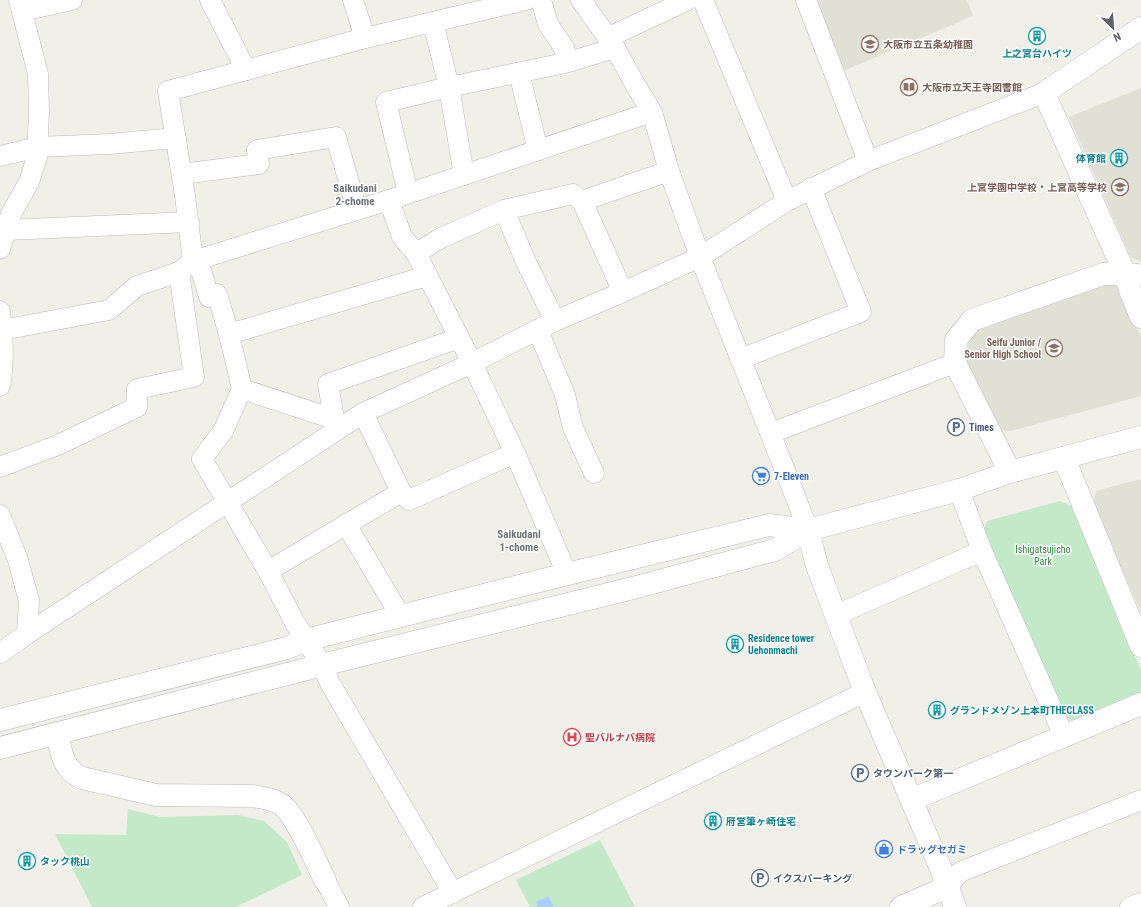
<svg xmlns="http://www.w3.org/2000/svg" width="1141" height="907" viewBox="0 0 1141 907" font-family="'Roboto Condensed','Noto Sans JP',sans-serif">
<rect width="100%" height="100%" fill="#f1f0e8"/>
<!-- education -->
<g fill="#e1e0d5">
<polygon points="814,0 967,0 973,16 843,71"/>
<polygon points="1141,88 1141,262 1130,256 1069,117"/>
<polygon points="1107,282 1117,285 1141,336 1141,396 1010,431 998,429 964,359 974,329"/>
<polygon points="1141,479 1141,612 1093,504 1096,491"/>
</g>
<!-- green -->
<g fill="#c4e9c8">
<polygon points="1060,501 1071,506 1141,670 1141,690 1138,697 1075,722 1063,715 983,531 987,521"/>
<polygon points="128,809 160,817 238,815 264,821 287,842 302,875 236,907 92,907 55,834 126,835"/>
<polygon points="600,840 635,907 530,907 516,880"/>
</g>
<!-- water -->
<polygon fill="#aacfff" points="548,896 554,907 538,907 536,902"/>
<g fill="none" stroke-linecap="round" stroke-linejoin="round">
<!-- street casing -->
<g stroke="#b8b9be" stroke-width="21">
<g id="street">
<polyline points="210,0 246,70"/>
<polyline points="353,0 365,38"/>
<polyline points="541,0 548,24 564,48 568,62"/>
<polyline points="581,0 615,48 636,86 652,112 669,171 700,257 794,493 808,530"/>
<polyline points="703,0 787,201"/>
<polyline points="806,0 868,161"/>
<polyline points="22,11 72,0"/>
<polyline points="433,22 449,87 464,175"/>
<polyline points="609,37 688,0"/>
<polyline points="519,73 538,150"/>
<polyline points="0,156 38,147 109,144 176,138"/>
<polyline points="182,174 259,164 257,150 336,137 357,210"/>
<polyline points="408,193 386,102 449,87 565,63 615,48"/>
<polyline points="389,200 402,237 416,253 472,363 515,453 567,574"/>
<polyline points="582,201 623,292"/>
<polyline points="504,210 526,262 555,321"/>
<polyline points="6,230 189,222"/>
<polyline points="0,249 11,214 29,182 37,157 39,112 38,74 19,0"/>
<polyline points="416,253 441,238 504,210 573,194 582,201 669,171"/>
<polyline points="198,260 209,297 217,294 229,334 242,389 223,431 202,459 268,571 295,623 322,665 331,685 453,893"/>
<polyline points="193,261 185,196 168,91 365,38 526,0"/>
<path d="M 0,311 C 3,336 5,362 0,386"/>
<polyline points="2,330 109,310 137,286 179,272 193,261 389,200 652,112"/>
<polyline points="537,330 542,340 565,395 573,428 594,473"/>
<polyline points="229,334 427,276"/>
<polyline points="740,359 861,312 811,188"/>
<polyline points="242,389 334,419 338,429"/>
<polyline points="363,413 401,492 409,500 515,453"/>
<polyline points="334,419 328,384 459,338"/>
<polyline points="771,433 955,363"/>
<polyline points="0,467 58,445 137,407 137,389 194,377 179,272"/>
<polyline points="959,490 982,551 1064,736"/>
<polyline points="0,515 18,560 29,601 27,634"/>
<polyline points="346,524 401,617"/>
<polyline points="268,571 401,492"/>
<polyline points="836,615 982,551"/>
<polyline points="0,653 27,634 363,413 472,363 555,321 623,292 700,257 787,201 868,161 1044,93"/>
<polyline points="325,880 339,907"/>
<polyline points="947,887 960,872 1141,800"/>
<polyline points="423,907 865,692"/>
<polyline points="1130,907 1141,903"/>
</g>
</g>
<!-- secondary casing -->
<g stroke="#b9bbc1" stroke-width="23">
<g id="secondary">
<polyline points="1141,28 1044,93 1125,274 1131,293 1141,317"/>
<polyline points="1064,458 1141,646"/>
<polyline points="1010,472 955,363 956,340 972,320 1103,274 1125,274 1137,275"/>
<polyline points="808,530 817,566 865,692 941,869 955,907"/>
<polyline points="0,720 287,648 306,640 567,574 769,525 808,530"/>
<path d="M 57,733 C 61,752 63,770 82,778 L 156,795 L 253,796 C 263,798 274,799 282,805 C 297,816 316,863 325,880"/>
<polyline points="0,748 322,665 633,588 775,550 808,530 959,490 1010,472 1141,437"/>
<polyline points="911,800 1141,704"/>
<polyline points="901,907 947,887"/>
</g>
</g>
<!-- street -->
<use href="#street" stroke="#fff" stroke-width="20"/>
<!-- secondary -->
<use href="#secondary" stroke="#fff" stroke-width="22"/>
</g>
<!-- icons -->
<defs>
<g id="building-ring" transform="scale(0.9)"><circle r="9.5" fill="#fff" stroke="#0f9aa8" stroke-width="1.5"/><path d="M-4-6H4V6H1V3H-1V6H-4ZM-2.5-4.3h1.7v1.8h-1.7ZM.8-4.3h1.7v1.8H.8ZM-2.5-1h1.7V.8h-1.7ZM.8-1h1.7V.8H.8Z" fill="#0f9aa8"/></g>
<g id="school-ring" transform="scale(0.9)"><circle r="9.5" fill="#fff" stroke="#8d6e63" stroke-width="1.5"/><path d="M0-5L7-2L0 1L-7-2ZM-4 1L0 2.5L4 1V4Q0 6-4 4Z" fill="#8d6e63"/></g>
<g id="library-ring" transform="scale(0.9)"><circle r="9.5" fill="#fff" stroke="#8d6e63" stroke-width="1.5"/><path d="M-6-4Q-3-5.5-.7-3.5V5Q-3 3-6 4ZM6-4Q3-5.5 .7-3.5V5Q3 3 6 4Z" fill="#8d6e63"/></g>
<g id="parking-ring" transform="scale(0.9)"><circle r="9.5" fill="#fff" stroke="#5c6f8a" stroke-width="1.5"/><path d="M-3.5-5.5H1a3.5 3.5 0 0 1 0 7H-1V5.5H-3.5ZM-1-3.4V-.6H.8a1.4 1.4 0 0 0 0-2.8Z" fill="#5c6f8a"/></g>
<g id="supermarket-ring" transform="scale(0.9)"><circle r="9.5" fill="#fff" stroke="#3f7fe0" stroke-width="1.5"/><path d="M-6-5.5h2.5l.6 2H6L4.5 2H-2.5L-4.4-4H-6ZM-1.5 3.2a1.3 1.3 0 1 0 .1 0ZM3 3.2a1.3 1.3 0 1 0 .1 0Z" fill="#3f7fe0"/></g>
<g id="hospital-ring" transform="scale(0.9)"><circle r="9.5" fill="#fff" stroke="#e0444e" stroke-width="1.5"/><path d="M-5-5h3v3.5h4V-5h3V5h-3V1.5h-4V5h-3Z" fill="#e0444e"/></g>
<g id="shop-ring" transform="scale(0.9)"><circle r="9.5" fill="#fff" stroke="#3f7fe0" stroke-width="1.5"/><path d="M-5-2.5h2.3a2.7 3.5 0 0 1 5.4 0H5L5.5 6h-11ZM-1.5-2.5h3a1.5 2.3 0 0 0-3 0Z" fill="#3f7fe0"/></g>
</defs>
<g fill-rule="evenodd">
<use href="#building-ring" x="1037" y="36"/>
<use href="#school-ring" x="870" y="44"/>
<use href="#library-ring" x="909" y="87"/>
<use href="#building-ring" x="1119" y="158"/>
<use href="#school-ring" x="1120" y="187"/>
<use href="#school-ring" x="1054" y="348"/>
<use href="#parking-ring" x="956" y="427"/>
<use href="#supermarket-ring" x="761" y="476"/>
<use href="#building-ring" x="735" y="644"/>
<use href="#building-ring" x="937" y="710"/>
<use href="#hospital-ring" x="572" y="737"/>
<use href="#parking-ring" x="860" y="773"/>
<use href="#building-ring" x="713" y="821"/>
<use href="#shop-ring" x="884" y="849"/>
<use href="#building-ring" x="27" y="861"/>
<use href="#parking-ring" x="760" y="878"/>
</g>
<g text-anchor="middle" dominant-baseline="central" stroke-width="3" stroke-linejoin="round" paint-order="stroke">
<!-- education labels -->
<g font-size="10" font-weight="bold" fill="#785e54" stroke="#fff" text-anchor="start">
<text x="883" y="44">大阪市立五条幼稚園</text>
<text x="922" y="87">大阪市立天王寺図書館</text>
<text x="1107" y="187" text-anchor="end">上宮学園中学校・上宮高等学校</text>
<text x="1041" y="342" text-anchor="end">Seifu Junior /<tspan x="1041" dy="12">Senior High School</tspan></text>
</g>
<!-- culture labels -->
<g font-size="10" font-weight="bold" fill="#0d838f" stroke="#fff" text-anchor="start">
<text x="1037" y="53" text-anchor="middle">上之宮台ハイツ</text>
<text x="1106" y="158" text-anchor="end">体育館</text>
<text x="748" y="638">Residence tower<tspan x="748" dy="12">Uehonmachi</tspan></text>
<text x="950" y="710">グランドメゾン上本町THECLASS</text>
<text x="726" y="821">府営筆ヶ崎住宅</text>
<text x="40" y="861">タック桃山</text>
</g>
<!-- service labels -->
<g font-size="10" font-weight="bold" fill="#4e5e75" stroke="#fff" text-anchor="start">
<text x="969" y="427">Times</text>
<text x="873" y="773">タウンパーク第一</text>
<text x="773" y="878">イクスパーキング</text>
</g>
<!-- shop labels -->
<g font-size="10" font-weight="bold" fill="#366cbe" stroke="#fff" text-anchor="start">
<text x="774" y="476">7-Eleven</text>
<text x="897" y="849">ドラッグセガミ</text>
</g>
<!-- park labels -->
<g font-size="10" fill="#318440" stroke="#fff">
<text x="1043" y="549">Ishigatsujicho<tspan x="1043" dy="12">Park</tspan></text>
</g>
<!-- health labels -->
<g font-size="10" font-weight="bold" fill="#be3a42" stroke="#fff" text-anchor="start">
<text x="585" y="737">聖バルナバ病院</text>
</g>
<!-- neighbourhood labels -->
<g font-size="11" font-weight="bold" fill="#70747a" stroke="#fff">
<text x="355" y="188">Saikudani<tspan x="355" dy="13">2-chome</tspan></text>
<text x="519" y="534">Saikudani<tspan x="519" dy="13">1-chome</tspan></text>
</g>
</g>
<!-- north arrow -->
<g transform="translate(1113 28) rotate(155)" stroke="#ffffff" stroke-width="3" paint-order="stroke">
<path d="M0-3L7 15L0 10L-7 15Z" fill="#5f6268"/>
<text y="-6" font-size="11" font-weight="bold" text-anchor="middle" fill="#5f6268">N</text>
</g>
</svg>
